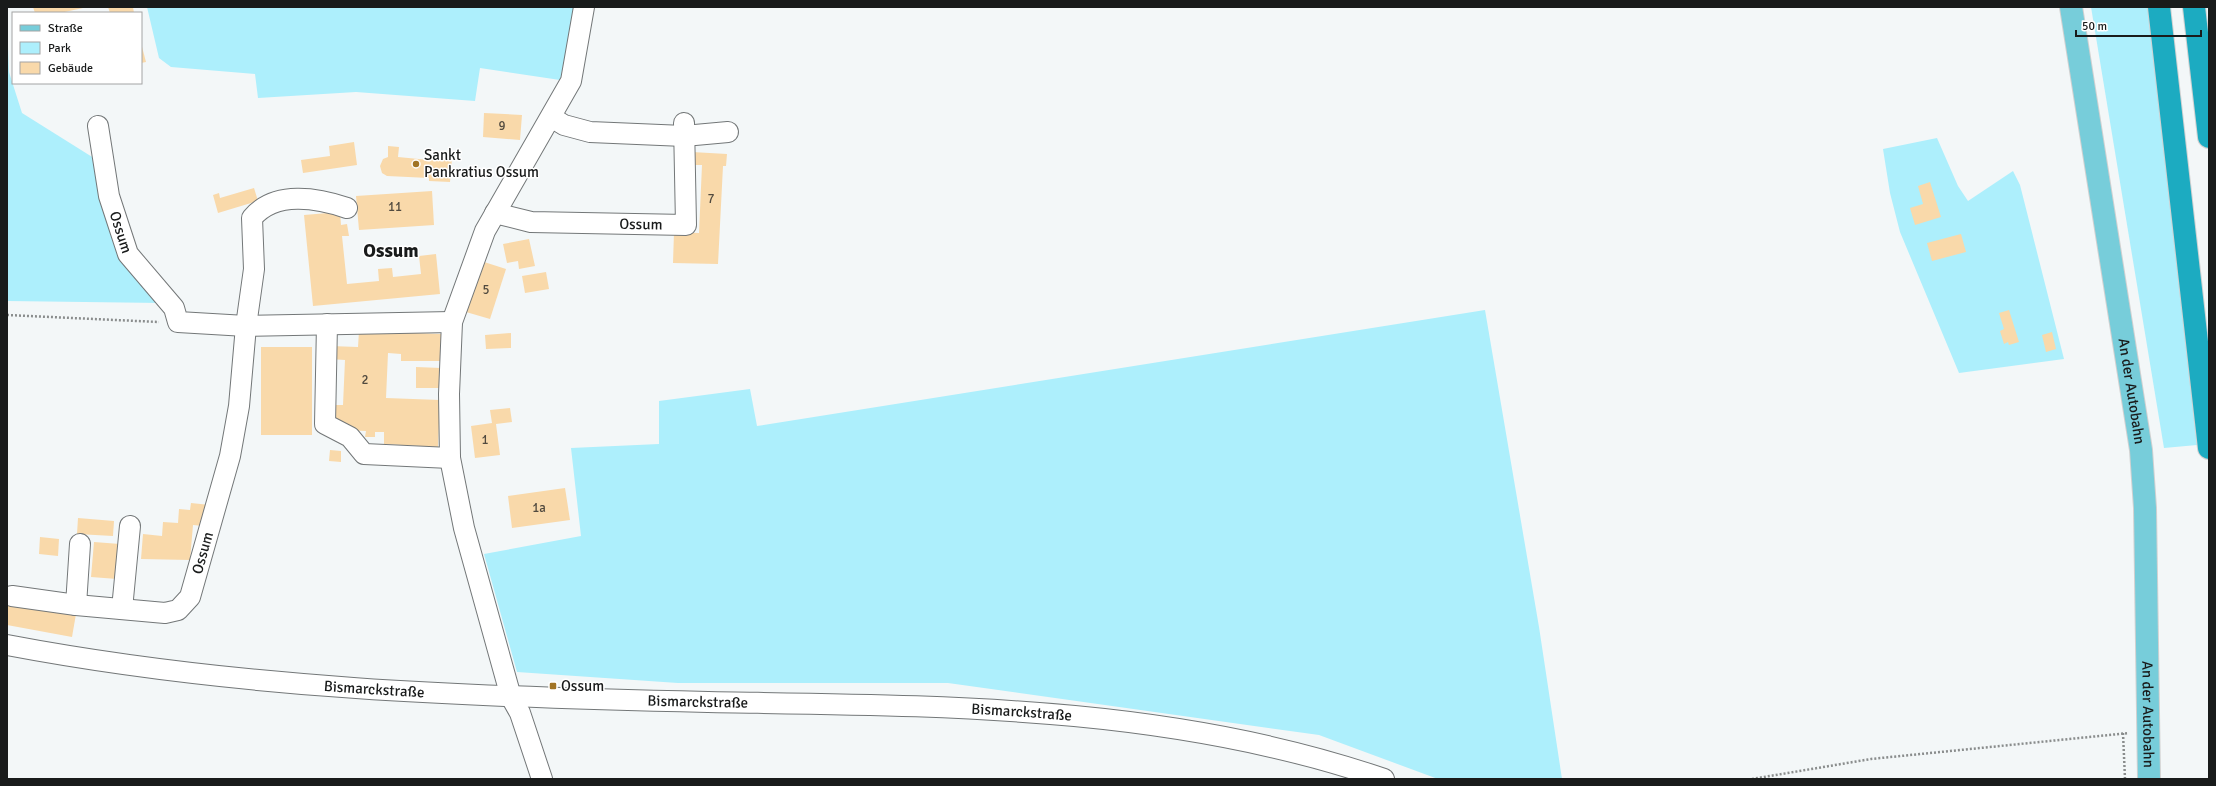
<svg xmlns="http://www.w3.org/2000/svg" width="2216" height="786" viewBox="0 0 2216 786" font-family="Signika,sans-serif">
<rect width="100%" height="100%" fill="#f3f7f8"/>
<!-- green -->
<g fill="#adeffc">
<polygon points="147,7 575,7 560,80 480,68 475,101 356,92 258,98 255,74 171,67 159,58"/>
<polygon points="2091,7 2148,7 2197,445 2164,448"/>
<polygon points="7,22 9,72 22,113 97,160 102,200 162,303 7,301"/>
<polygon points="1937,138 1958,186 1968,201 2013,171 2020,185 2064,359 1959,373 1900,232 1890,193 1883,149"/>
<polygon points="1485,310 1539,627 1562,779 1438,779 1319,735 948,683 678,683 517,672 484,554 581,536 571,448 659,444 659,401 750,389 757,426"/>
</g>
<!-- building -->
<g fill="#f9d9aa">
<polygon points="33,7 83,7 83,8 60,13 35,13"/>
<polygon points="108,7 133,7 134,13 110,13"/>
<polygon points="141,43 146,62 141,63"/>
<polygon points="484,113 522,115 520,140 483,137"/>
<polygon points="354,142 357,165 303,173 301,160 330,156 329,146"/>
<polygon points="388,146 399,147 398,157 429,160 430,157 452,158 450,182 429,181 429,178 387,176 382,173 380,166 383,159 388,157"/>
<polygon points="692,152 727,154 726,166 723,166 718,264 673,263 674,232 699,233 702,165 692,165"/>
<polygon points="1930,182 1941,217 1915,225 1910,208 1923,204 1918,186"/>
<polygon points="254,188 258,201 218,213 213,195 219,193 220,198"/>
<polygon points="432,191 434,225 359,230 356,196"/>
<polygon points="340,212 341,225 347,224 349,236 342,236 347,284 379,281 378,269 392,268 393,277 421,274 419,256 436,254 440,294 313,306 304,215"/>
<polygon points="1961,234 1966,252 1932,261 1927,243"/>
<polygon points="529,239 535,266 519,269 518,261 507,263 503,244"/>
<polygon points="481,261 506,269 490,319 466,312"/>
<polygon points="546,272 549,289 525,293 522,276"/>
<polygon points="2009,310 2019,342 2009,345 2008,342 2004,344 2000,331 2004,329 1999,313"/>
<polygon points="359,331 442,334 441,361 401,361 401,354 388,353 386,398 440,400 438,447 384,444 384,432 375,432 375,437 365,437 366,431 342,430 334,424 335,405 343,405 345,360 329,359 330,346 358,347"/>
<polygon points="2052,332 2056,349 2046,352 2042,335"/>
<polygon points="511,333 511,348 486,349 485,335"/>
<rect x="261" y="347" width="51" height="88"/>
<polygon points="416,367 441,368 441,388 416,388"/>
<polygon points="510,408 512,422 496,424 500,455 475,458 471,426 492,423 490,410"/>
<polygon points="330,450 341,451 341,462 329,461"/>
<polygon points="565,488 570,520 512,528 508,496"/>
<polygon points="191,503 210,505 203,526 193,525 190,560 141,559 143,534 162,536 163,522 178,523 179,509 190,510"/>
<polygon points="78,518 114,521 113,536 77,534"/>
<polygon points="40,537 59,539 58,556 39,554"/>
<polygon points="94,542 120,544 117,579 91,577"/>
<polygon points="7,602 76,614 72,637 7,625"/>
</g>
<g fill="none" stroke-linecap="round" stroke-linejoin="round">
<!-- minor casing -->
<g stroke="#737778" stroke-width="22">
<g id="minor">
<polyline points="551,117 564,125 590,132 684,136 728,132"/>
<path id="s1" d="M 98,126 L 109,196 L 128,254 L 174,308 L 178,322 L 246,326 L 452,322"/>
<path id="s2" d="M 495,213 L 531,222 L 686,225 L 684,123"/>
<polyline points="327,324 325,424 350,437 364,454 450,458"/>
<path id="s3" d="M 12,596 L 76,605 L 165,613 L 178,610 L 190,597 L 230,456 L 239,406 L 246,326 L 254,269 L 252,218 C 275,190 318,198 347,208"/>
<polyline points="76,605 80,544"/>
<polyline points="122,609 130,526"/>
<path id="s4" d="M 7,645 C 239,689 473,697 708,702 C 935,706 1167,704 1384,779"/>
<polyline points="542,779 520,713 511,697 464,528 450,458 449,394 452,322 485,231 571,81 584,7"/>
</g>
</g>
<!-- major casing -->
<g stroke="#d1d1d1" stroke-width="24">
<g id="major">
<path id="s5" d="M 2071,7 L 2141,450 L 2145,508 L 2149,779"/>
</g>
</g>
<!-- highway casing -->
<g stroke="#d1d1d1" stroke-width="24">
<g id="highway">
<polyline points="2159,7 2209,448"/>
<polyline points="2194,7 2209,137"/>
</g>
</g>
<!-- path -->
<g stroke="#8a8d8d" stroke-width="2.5" stroke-dasharray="2 2" stroke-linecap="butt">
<polyline points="7,315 159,322"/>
<polyline points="2123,733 2125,779"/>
<polyline points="1752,779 1871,759 2129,733"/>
</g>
<!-- minor -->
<use href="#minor" stroke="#fff" stroke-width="20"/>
<!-- major -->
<use href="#major" stroke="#77cdda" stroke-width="22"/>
<!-- highway -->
<use href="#highway" stroke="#1cabc1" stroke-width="22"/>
</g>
<!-- markers -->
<g fill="#a17425" stroke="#fff" stroke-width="1.5">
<circle cx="416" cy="164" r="4"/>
<rect x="549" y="682" width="8" height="8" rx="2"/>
</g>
<g text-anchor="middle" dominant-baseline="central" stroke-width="3" stroke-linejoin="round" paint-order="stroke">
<!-- number labels -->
<g font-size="13" fill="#514a3f">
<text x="502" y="126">9</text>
<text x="711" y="199">7</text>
<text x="395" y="207">11</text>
<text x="486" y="290">5</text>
<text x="365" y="380">2</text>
<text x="485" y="440">1</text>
<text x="539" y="508">1a</text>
</g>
<!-- poi labels -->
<g font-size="15" fill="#191b1b" stroke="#fff" text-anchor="start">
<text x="424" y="155">Sankt<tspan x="424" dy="17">Pankratius Ossum</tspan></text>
<text x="561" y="686">Ossum</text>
</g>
<!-- street labels -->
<g font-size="15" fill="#191b1b" stroke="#fff">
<text stroke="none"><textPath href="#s2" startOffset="147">Ossum</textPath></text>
<text stroke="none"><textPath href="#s1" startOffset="109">Ossum</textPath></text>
<text stroke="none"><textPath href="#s5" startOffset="389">An der Autobahn</textPath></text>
<text stroke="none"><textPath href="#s3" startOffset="231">Ossum</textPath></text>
<text stroke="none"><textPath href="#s4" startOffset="370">Bismarckstraße</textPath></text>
<text stroke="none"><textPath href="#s4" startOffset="694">Bismarckstraße</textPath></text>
<text stroke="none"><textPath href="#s4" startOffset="1018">Bismarckstraße</textPath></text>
<text stroke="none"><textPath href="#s5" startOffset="713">An der Autobahn</textPath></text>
</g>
<!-- district labels -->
<g font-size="19" font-weight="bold" fill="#191b1b" stroke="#fff">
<text x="391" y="251">Ossum</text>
</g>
</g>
<!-- border -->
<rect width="2216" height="786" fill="none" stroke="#191b1b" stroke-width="16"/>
<!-- legend -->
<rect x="12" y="12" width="130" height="72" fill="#ffffff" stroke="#a3a4a4"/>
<rect x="20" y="25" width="20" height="6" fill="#77cdda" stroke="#a3a4a4"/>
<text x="48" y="32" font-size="12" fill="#191b1b">Straße</text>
<rect x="20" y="42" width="20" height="12" fill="#adeffc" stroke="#a3a4a4"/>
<text x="48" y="52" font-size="12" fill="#191b1b">Park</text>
<rect x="20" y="62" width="20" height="12" fill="#f9d9aa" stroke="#a3a4a4"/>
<text x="48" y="72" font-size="12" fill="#191b1b">Gebäude</text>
<!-- scale -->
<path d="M2076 30v6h125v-6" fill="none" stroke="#191b1b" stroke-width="2"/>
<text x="2082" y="30" font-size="12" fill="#191b1b" stroke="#ffffff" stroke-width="3" paint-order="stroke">50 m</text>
</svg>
